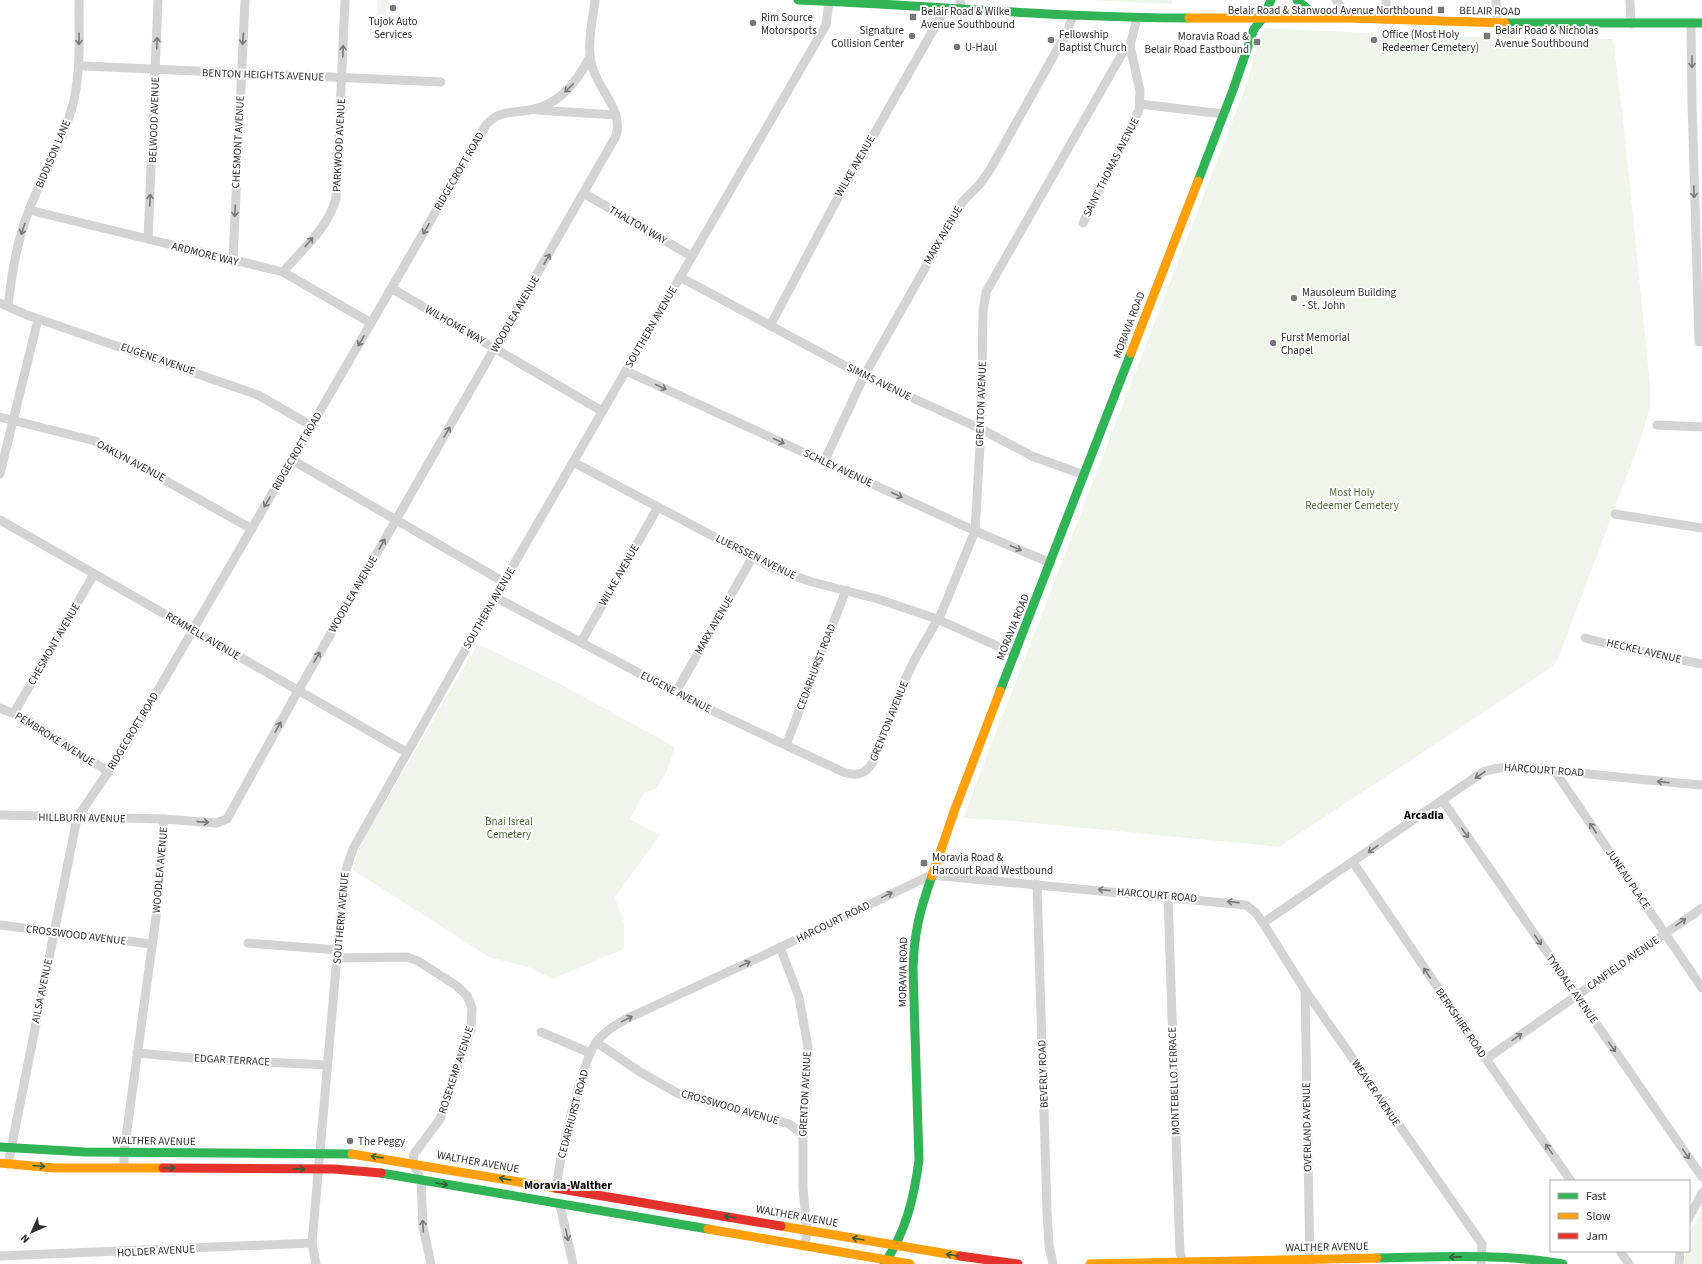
<svg xmlns="http://www.w3.org/2000/svg" width="1702" height="1264" viewBox="0 0 1702 1264" font-family="'Source Sans 3',sans-serif">
<rect width="100%" height="100%" fill="#fff"/>
<!-- green -->
<g fill="#f0f5ec">
<polygon points="377,0 387,0 386,19 376,18"/>
<polygon points="1088,0 1172,0 1172,4"/>
<polygon points="1265,28 1430,36 1613,39 1622,109 1650,384 1650,407 1641,438 1558,659 1552,667 1540,675 1279,847 1014,821 963,818 1248,81 1254,56"/>
<polygon points="477,645 489,649 564,686 675,747 667,771 656,789 644,793 630,819 660,835 615,897 624,923 624,949 552,979 531,968 489,957 353,870 359,849 366,835"/>
<polygon points="1702,1208 1702,1264 1684,1264 1686,1251 1689,1251 1690,1232"/>
</g>
<g fill="none" stroke-linecap="round" stroke-linejoin="round">
<!-- street -->
<g stroke="#d4d4d4" stroke-width="9">
<polyline points="960,0 962,10"/>
<polyline points="1336,0 1349,18"/>
<polyline points="1386,0 1386,20"/>
<polyline points="1496,0 1497,23"/>
<polyline points="1630,0 1631,24"/>
<polyline points="1691,23 1692,100 1699,342"/>
<polyline points="85,66 441,82"/>
<polyline points="1140,104 1223,114"/>
<polyline points="536,110 616,115"/>
<polyline points="585,194 691,256"/>
<polyline points="29,210 283,272 371,323"/>
<polyline points="1083,223 1139,110 1140,91 1130,46 1137,18"/>
<polyline points="148,239 158,0"/>
<polyline points="233,260 245,0"/>
<path d="M 283,272 C 302,250 329,227 336,198 L 345,0"/>
<polyline points="680,277 864,376 981,429 1032,456 1084,475"/>
<polyline points="391,288 602,411"/>
<polyline points="0,303 27,315 258,395 312,426"/>
<path d="M 8,305 C 12,273 17,240 29,210 C 43,173 65,138 74,100 C 81,67 79,33 79,0"/>
<polyline points="770,326 834,205 945,9"/>
<polyline points="626,371 975,531 1051,563"/>
<polyline points="0,417 95,441 252,529"/>
<polyline points="1657,425 1702,427"/>
<polyline points="292,460 504,582"/>
<polyline points="573,462 775,569 812,582 878,599 937,619 1015,654"/>
<polyline points="824,462 864,376 963,201 980,184 991,168 1068,30 1073,15"/>
<polyline points="0,474 38,319"/>
<polyline points="1615,514 1702,528"/>
<polyline points="0,520 406,752"/>
<path d="M 495,597 L 694,702 L 843,772 C 857,777 867,774 874,760 L 900,690 L 916,657 L 941,614 L 975,531 L 981,429 L 983,311 L 986,292 L 1122,54 L 1130,46"/>
<polyline points="1585,638 1624,648 1702,664"/>
<polyline points="581,642 658,507"/>
<polyline points="676,692 752,558"/>
<polyline points="0,708 26,719 109,772"/>
<polyline points="14,713 94,574"/>
<polyline points="786,745 846,590"/>
<polyline points="1554,770 1702,988"/>
<polyline points="1443,801 1702,1177"/>
<path d="M 0,815 L 164,819 L 216,823 L 227,819 L 298,691 L 616,136 C 624,108 596,89 591,62 C 587,43 593,19 595,0"/>
<polyline points="1353,862 1486,1059 1571,1181"/>
<polyline points="1037,884 1047,1211 1049,1246 1053,1264"/>
<polyline points="1168,897 1180,1253 1184,1264"/>
<path d="M 1263,923 L 1483,772 C 1510,761 1560,771 1589,774 C 1627,778 1664,782 1702,785"/>
<polyline points="0,925 151,944"/>
<polyline points="248,943 338,950"/>
<polyline points="780,947 799,997 808,1047 807,1084 803,1134 803,1189 807,1230 805,1246"/>
<polyline points="337,958 407,957 418,961 457,986 467,996 472,1008 471,1029 440,1119 414,1154 413,1163 421,1180 423,1227 431,1264"/>
<polyline points="1305,990 1310,1264"/>
<polyline points="541,1032 590,1053"/>
<polyline points="596,1042 640,1072 679,1094 789,1124 803,1134"/>
<polyline points="137,1053 203,1059 327,1065"/>
<polyline points="1486,1059 1702,908"/>
<path d="M 8,1164 L 77,818 L 125,747 L 486,125 C 498,110 513,113 530,110 C 560,105 578,81 590,56"/>
<polyline points="124,1167 124,1152 156,917 164,819"/>
<path d="M 557,1188 C 557,1165 583,1058 597,1041 C 605,1031 615,1025 626,1019 L 758,958 L 931,875 L 1246,905 L 1256,913 L 1263,923 L 1305,990 L 1482,1244 L 1481,1264"/>
<polyline points="560,1205 573,1264"/>
<polyline points="1689,1218 1702,1193"/>
<polyline points="1620,1251 1629,1264"/>
<polyline points="0,1256 312,1243"/>
<polyline points="316,1264 312,1243 344,876 353,849 495,597 815,44 826,25 829,2"/>
<polyline points="1679,1264 1680,1251"/>
</g>
<!-- fast -->
<g stroke="#30b455" stroke-width="9">
<path d="M 798,0 C 928,5 1058,18 1189,18"/>
<polyline points="1297,0 1311,12 1322,16"/>
<polyline points="1505,23 1702,23"/>
<polyline points="1198,181 1233,90 1254,29 1263,18 1271,0"/>
<polyline points="1000,691 1131,353"/>
<polyline points="0,1147 85,1152 352,1154"/>
<polyline points="381,1173 708,1229"/>
<path d="M 1377,1258 C 1439,1257 1502,1253 1563,1264"/>
<path d="M 884,1264 C 906,1232 914,1198 919,1160 L 913,969 C 914,932 920,910 932,876"/>
</g>
<!-- slow -->
<g stroke="#ff9f0a" stroke-width="9">
<polyline points="1189,18 1349,18 1505,23"/>
<polyline points="1131,353 1198,181"/>
<polyline points="932,876 955,809 1000,691"/>
<polyline points="352,1154 555,1188"/>
<polyline points="0,1163 54,1168 163,1168"/>
<polyline points="781,1226 960,1256"/>
<polyline points="708,1229 910,1264"/>
<polyline points="1090,1264 1377,1258"/>
</g>
<!-- jam -->
<g stroke="#e5322d" stroke-width="9">
<polyline points="163,1168 334,1169 381,1173"/>
<polyline points="555,1188 781,1226"/>
<polyline points="960,1256 1018,1264"/>
</g>
</g>
<!-- one-way arrows -->
<defs><path id="oneway-shaft" d="M-6 0H5M1.5-3L5.5 0L1.5 3" fill="none" stroke-width="1.6" stroke-linecap="round" stroke-linejoin="round"/></defs>
<g stroke="#797979">
<use href="#oneway-shaft" transform="translate(79 39) rotate(90)"/>
<use href="#oneway-shaft" transform="translate(243 39) rotate(94)"/>
<use href="#oneway-shaft" transform="translate(157 43) rotate(-88)"/>
<use href="#oneway-shaft" transform="translate(343 51) rotate(-88)"/>
<use href="#oneway-shaft" transform="translate(1692 62) rotate(90)"/>
<use href="#oneway-shaft" transform="translate(569 88) rotate(136)"/>
<use href="#oneway-shaft" transform="translate(1694 192) rotate(88)"/>
<use href="#oneway-shaft" transform="translate(150 200) rotate(-87)"/>
<use href="#oneway-shaft" transform="translate(235 211) rotate(93)"/>
<use href="#oneway-shaft" transform="translate(23 229) rotate(108)"/>
<use href="#oneway-shaft" transform="translate(426 229) rotate(120)"/>
<use href="#oneway-shaft" transform="translate(309 242) rotate(-50)"/>
<use href="#oneway-shaft" transform="translate(547 259) rotate(-60)"/>
<use href="#oneway-shaft" transform="translate(361 341) rotate(120)"/>
<use href="#oneway-shaft" transform="translate(661 387) rotate(25)"/>
<use href="#oneway-shaft" transform="translate(447 432) rotate(-60)"/>
<use href="#oneway-shaft" transform="translate(779 441) rotate(25)"/>
<use href="#oneway-shaft" transform="translate(897 495) rotate(25)"/>
<use href="#oneway-shaft" transform="translate(267 502) rotate(120)"/>
<use href="#oneway-shaft" transform="translate(382 544) rotate(-61)"/>
<use href="#oneway-shaft" transform="translate(1016 548) rotate(23)"/>
<use href="#oneway-shaft" transform="translate(317 657) rotate(-60)"/>
<use href="#oneway-shaft" transform="translate(278 727) rotate(-61)"/>
<use href="#oneway-shaft" transform="translate(1480 775) rotate(147)"/>
<use href="#oneway-shaft" transform="translate(1663 782) rotate(-174)"/>
<use href="#oneway-shaft" transform="translate(203 822) rotate(4)"/>
<use href="#oneway-shaft" transform="translate(1593 828) rotate(-124)"/>
<use href="#oneway-shaft" transform="translate(1465 833) rotate(55)"/>
<use href="#oneway-shaft" transform="translate(1373 849) rotate(145)"/>
<use href="#oneway-shaft" transform="translate(1104 890) rotate(-174)"/>
<use href="#oneway-shaft" transform="translate(887 895) rotate(-26)"/>
<use href="#oneway-shaft" transform="translate(1233 902) rotate(-174)"/>
<use href="#oneway-shaft" transform="translate(1681 922) rotate(-35)"/>
<use href="#oneway-shaft" transform="translate(1538 940) rotate(55)"/>
<use href="#oneway-shaft" transform="translate(745 964) rotate(-25)"/>
<use href="#oneway-shaft" transform="translate(1427 973) rotate(-124)"/>
<use href="#oneway-shaft" transform="translate(627 1019) rotate(-26)"/>
<use href="#oneway-shaft" transform="translate(1517 1037) rotate(-35)"/>
<use href="#oneway-shaft" transform="translate(1612 1047) rotate(55)"/>
<use href="#oneway-shaft" transform="translate(1549 1149) rotate(-125)"/>
<use href="#oneway-shaft" transform="translate(1686 1154) rotate(55)"/>
<use href="#oneway-shaft" transform="translate(423 1226) rotate(-93)"/>
<use href="#oneway-shaft" transform="translate(567 1235) rotate(77)"/>
</g>
<g stroke="#2f5e3c">
<use href="#oneway-shaft" transform="translate(377 1157) rotate(-172)"/>
<use href="#oneway-shaft" transform="translate(39 1166) rotate(5)"/>
<use href="#oneway-shaft" transform="translate(169 1168)"/>
<use href="#oneway-shaft" transform="translate(299 1169) rotate(1)"/>
<use href="#oneway-shaft" transform="translate(505 1179) rotate(-170)"/>
<use href="#oneway-shaft" transform="translate(442 1184) rotate(10)"/>
<use href="#oneway-shaft" transform="translate(730 1217) rotate(-170)"/>
<use href="#oneway-shaft" transform="translate(858 1239) rotate(-170)"/>
<use href="#oneway-shaft" transform="translate(952 1255) rotate(-171)"/>
<use href="#oneway-shaft" transform="translate(1455 1257) rotate(179)"/>
</g>
<!-- markers -->
<g fill="#787878" stroke="#fff" stroke-width="1.5">
<circle cx="393" cy="8" r="4"/>
<rect x="1437" y="6" width="8" height="8" rx="2"/>
<rect x="909" y="13" width="8" height="8" rx="2"/>
<circle cx="753" cy="23" r="4"/>
<circle cx="912" cy="36" r="4"/>
<rect x="1483" y="32" width="8" height="8" rx="2"/>
<circle cx="1051" cy="40" r="4"/>
<circle cx="1374" cy="40" r="4"/>
<rect x="1253" y="38" width="8" height="8" rx="2"/>
<circle cx="957" cy="47" r="4"/>
<circle cx="1294" cy="298" r="4"/>
<circle cx="1273" cy="343" r="4"/>
<rect x="920" y="859" width="8" height="8" rx="2"/>
<circle cx="350" cy="1141" r="4"/>
</g>
<g text-anchor="middle" dominant-baseline="central" stroke-width="4" stroke-linejoin="round" paint-order="stroke">
<!-- poi labels -->
<g font-size="11" fill="#2f2f2f" stroke="#fff" text-anchor="start">
<text x="1433" y="10" text-anchor="end">Belair Road &amp; Stanwood Avenue Northbound</text>
<text x="921" y="11">Belair Road &amp; Wilke<tspan x="921" dy="13">Avenue Southbound</tspan></text>
<text x="761" y="17">Rim Source<tspan x="761" dy="13">Motorsports</tspan></text>
<text x="393" y="21" text-anchor="middle">Tujok Auto<tspan x="393" dy="13">Services</tspan></text>
<text x="904" y="30" text-anchor="end">Signature<tspan x="904" dy="13">Collision Center</tspan></text>
<text x="1495" y="30">Belair Road &amp; Nicholas<tspan x="1495" dy="13">Avenue Southbound</tspan></text>
<text x="1059" y="34">Fellowship<tspan x="1059" dy="13">Baptist Church</tspan></text>
<text x="1382" y="34">Office (Most Holy<tspan x="1382" dy="13">Redeemer Cemetery)</tspan></text>
<text x="1249" y="36" text-anchor="end">Moravia Road &amp;<tspan x="1249" dy="13">Belair Road Eastbound</tspan></text>
<text x="965" y="47">U-Haul</text>
<text x="1302" y="292">Mausoleum Building<tspan x="1302" dy="13">- St. John</tspan></text>
<text x="1281" y="337">Furst Memorial<tspan x="1281" dy="13">Chapel</tspan></text>
<text x="932" y="857">Moravia Road &amp;<tspan x="932" dy="13">Harcourt Road Westbound</tspan></text>
<text x="358" y="1141">The Peggy</text>
</g>
<!-- street labels -->
<g font-size="11" fill="#2f2f2f" stroke="#fff">
<text transform="translate(1490 11) rotate(1)">BELAIR ROAD</text>
<text transform="translate(263 75) rotate(2)">BENTON HEIGHTS AVENUE</text>
<text transform="translate(154 120) rotate(-88)">BELWOOD AVENUE</text>
<text transform="translate(238 142) rotate(-87)">CHESMONT AVENUE</text>
<text transform="translate(339 145) rotate(-87)">PARKWOOD AVENUE</text>
<text transform="translate(53 154) rotate(-67)">BIDDISON LANE</text>
<text transform="translate(855 166) rotate(-60)">WILKE AVENUE</text>
<text transform="translate(1111 167) rotate(-63)">SAINT THOMAS AVENUE</text>
<text transform="translate(459 171) rotate(-60)">RIDGECROFT ROAD</text>
<text transform="translate(638 225) rotate(30)">THALTON WAY</text>
<text transform="translate(943 235) rotate(-60)">MARX AVENUE</text>
<text transform="translate(205 254) rotate(14)">ARDMORE WAY</text>
<text transform="translate(515 314) rotate(-60)">WOODLEA AVENUE</text>
<text transform="translate(455 325) rotate(30)">WILHOME WAY</text>
<text transform="translate(1129 325) rotate(-69)">MORAVIA ROAD</text>
<text transform="translate(651 327) rotate(-60)">SOUTHERN AVENUE</text>
<text transform="translate(158 359) rotate(19)">EUGENE AVENUE</text>
<text transform="translate(879 382) rotate(26)">SIMMS AVENUE</text>
<text transform="translate(981 404) rotate(-88)">GRENTON AVENUE</text>
<text transform="translate(297 451) rotate(-60)">RIDGECROFT ROAD</text>
<text transform="translate(131 461) rotate(28)">OAKLYN AVENUE</text>
<text transform="translate(838 468) rotate(25)">SCHLEY AVENUE</text>
<text transform="translate(756 557) rotate(26)">LUERSSEN AVENUE</text>
<text transform="translate(619 575) rotate(-60)">WILKE AVENUE</text>
<text transform="translate(353 594) rotate(-60)">WOODLEA AVENUE</text>
<text transform="translate(489 608) rotate(-60)">SOUTHERN AVENUE</text>
<text transform="translate(714 625) rotate(-60)">MARX AVENUE</text>
<text transform="translate(1013 627) rotate(-68)">MORAVIA ROAD</text>
<text transform="translate(203 636) rotate(30)">REMMELL AVENUE</text>
<text transform="translate(54 644) rotate(-60)">CHESMONT AVENUE</text>
<text transform="translate(1644 651) rotate(13)">HECKEL AVENUE</text>
<text transform="translate(816 667) rotate(-69)">CEDARHURST ROAD</text>
<text transform="translate(676 692) rotate(27)">EUGENE AVENUE</text>
<text transform="translate(889 721) rotate(-68)">GRENTON AVENUE</text>
<text transform="translate(133 731) rotate(-59)">RIDGECROFT ROAD</text>
<text transform="translate(55 739) rotate(32)">PEMBROKE AVENUE</text>
<text transform="translate(1544 770) rotate(4)">HARCOURT ROAD</text>
<text transform="translate(82 818) rotate(1)">HILLBURN AVENUE</text>
<text transform="translate(160 870) rotate(-85)">WOODLEA AVENUE</text>
<text transform="translate(1628 879) rotate(56)">JUNEAU PLACE</text>
<text transform="translate(1157 895) rotate(5)">HARCOURT ROAD</text>
<text transform="translate(341 918) rotate(-85)">SOUTHERN AVENUE</text>
<text transform="translate(833 922) rotate(-26)">HARCOURT ROAD</text>
<text transform="translate(76 935) rotate(7)">CROSSWOOD AVENUE</text>
<text transform="translate(1623 963) rotate(-35)">CANFIELD AVENUE</text>
<text transform="translate(903 972) rotate(-89)">MORAVIA ROAD</text>
<text transform="translate(1572 989) rotate(55)">TYNDALE AVENUE</text>
<text transform="translate(42 991) rotate(-78)">AILSA AVENUE</text>
<text transform="translate(1461 1023) rotate(56)">BERKSHIRE ROAD</text>
<text transform="translate(232 1060) rotate(3)">EDGAR TERRACE</text>
<text transform="translate(456 1070) rotate(-72)">ROSEKEMP AVENUE</text>
<text transform="translate(1043 1074) rotate(-92)">BEVERLY ROAD</text>
<text transform="translate(1174 1081) rotate(-92)">MONTEBELLO TERRACE</text>
<text transform="translate(1376 1093) rotate(56)">WEAVER AVENUE</text>
<text transform="translate(805 1094) rotate(-87)">GRENTON AVENUE</text>
<text transform="translate(730 1107) rotate(16)">CROSSWOOD AVENUE</text>
<text transform="translate(573 1114) rotate(-75)">CEDARHURST ROAD</text>
<text transform="translate(1307 1127) rotate(-91)">OVERLAND AVENUE</text>
<text transform="translate(154 1141) rotate(1)">WALTHER AVENUE</text>
<text transform="translate(478 1162) rotate(10)">WALTHER AVENUE</text>
<text transform="translate(797 1216) rotate(10)">WALTHER AVENUE</text>
<text transform="translate(1327 1247) rotate(-1)">WALTHER AVENUE</text>
<text transform="translate(156 1251) rotate(-3)">HOLDER AVENUE</text>
</g>
<!-- park labels -->
<g font-size="11" fill="#4e6c3a" stroke="#fff">
<text x="1352" y="492">Most Holy<tspan x="1352" dy="13">Redeemer Cemetery</tspan></text>
<text x="509" y="821">Bnai Isreal<tspan x="509" dy="13">Cemetery</tspan></text>
</g>
<!-- neighbourhood labels -->
<g font-size="12" font-weight="bold" fill="#000" stroke="#fff">
<text x="1424" y="815">Arcadia</text>
<text x="568" y="1185">Moravia-Walther</text>
</g>
</g>
<!-- legend -->
<rect x="1550" y="1180" width="140" height="72" fill="#ffffff" stroke="#acacac"/>
<rect x="1558" y="1193" width="20" height="6" fill="#30b455" stroke="#acacac"/>
<text x="1586" y="1200" font-size="12" fill="#2f2f2f">Fast</text>
<rect x="1558" y="1213" width="20" height="6" fill="#ff9f0a" stroke="#acacac"/>
<text x="1586" y="1220" font-size="12" fill="#2f2f2f">Slow</text>
<rect x="1558" y="1233" width="20" height="6" fill="#e5322d" stroke="#acacac"/>
<text x="1586" y="1240" font-size="12" fill="#2f2f2f">Jam</text>
<!-- north arrow -->
<g transform="translate(32 1232) rotate(225)" stroke="#ffffff" stroke-width="3" paint-order="stroke">
<path d="M0-3L7 15L0 10L-7 15Z" fill="#2f2f2f"/>
<text y="-6" font-size="11" font-weight="bold" text-anchor="middle" fill="#2f2f2f">N</text>
</g>
</svg>
